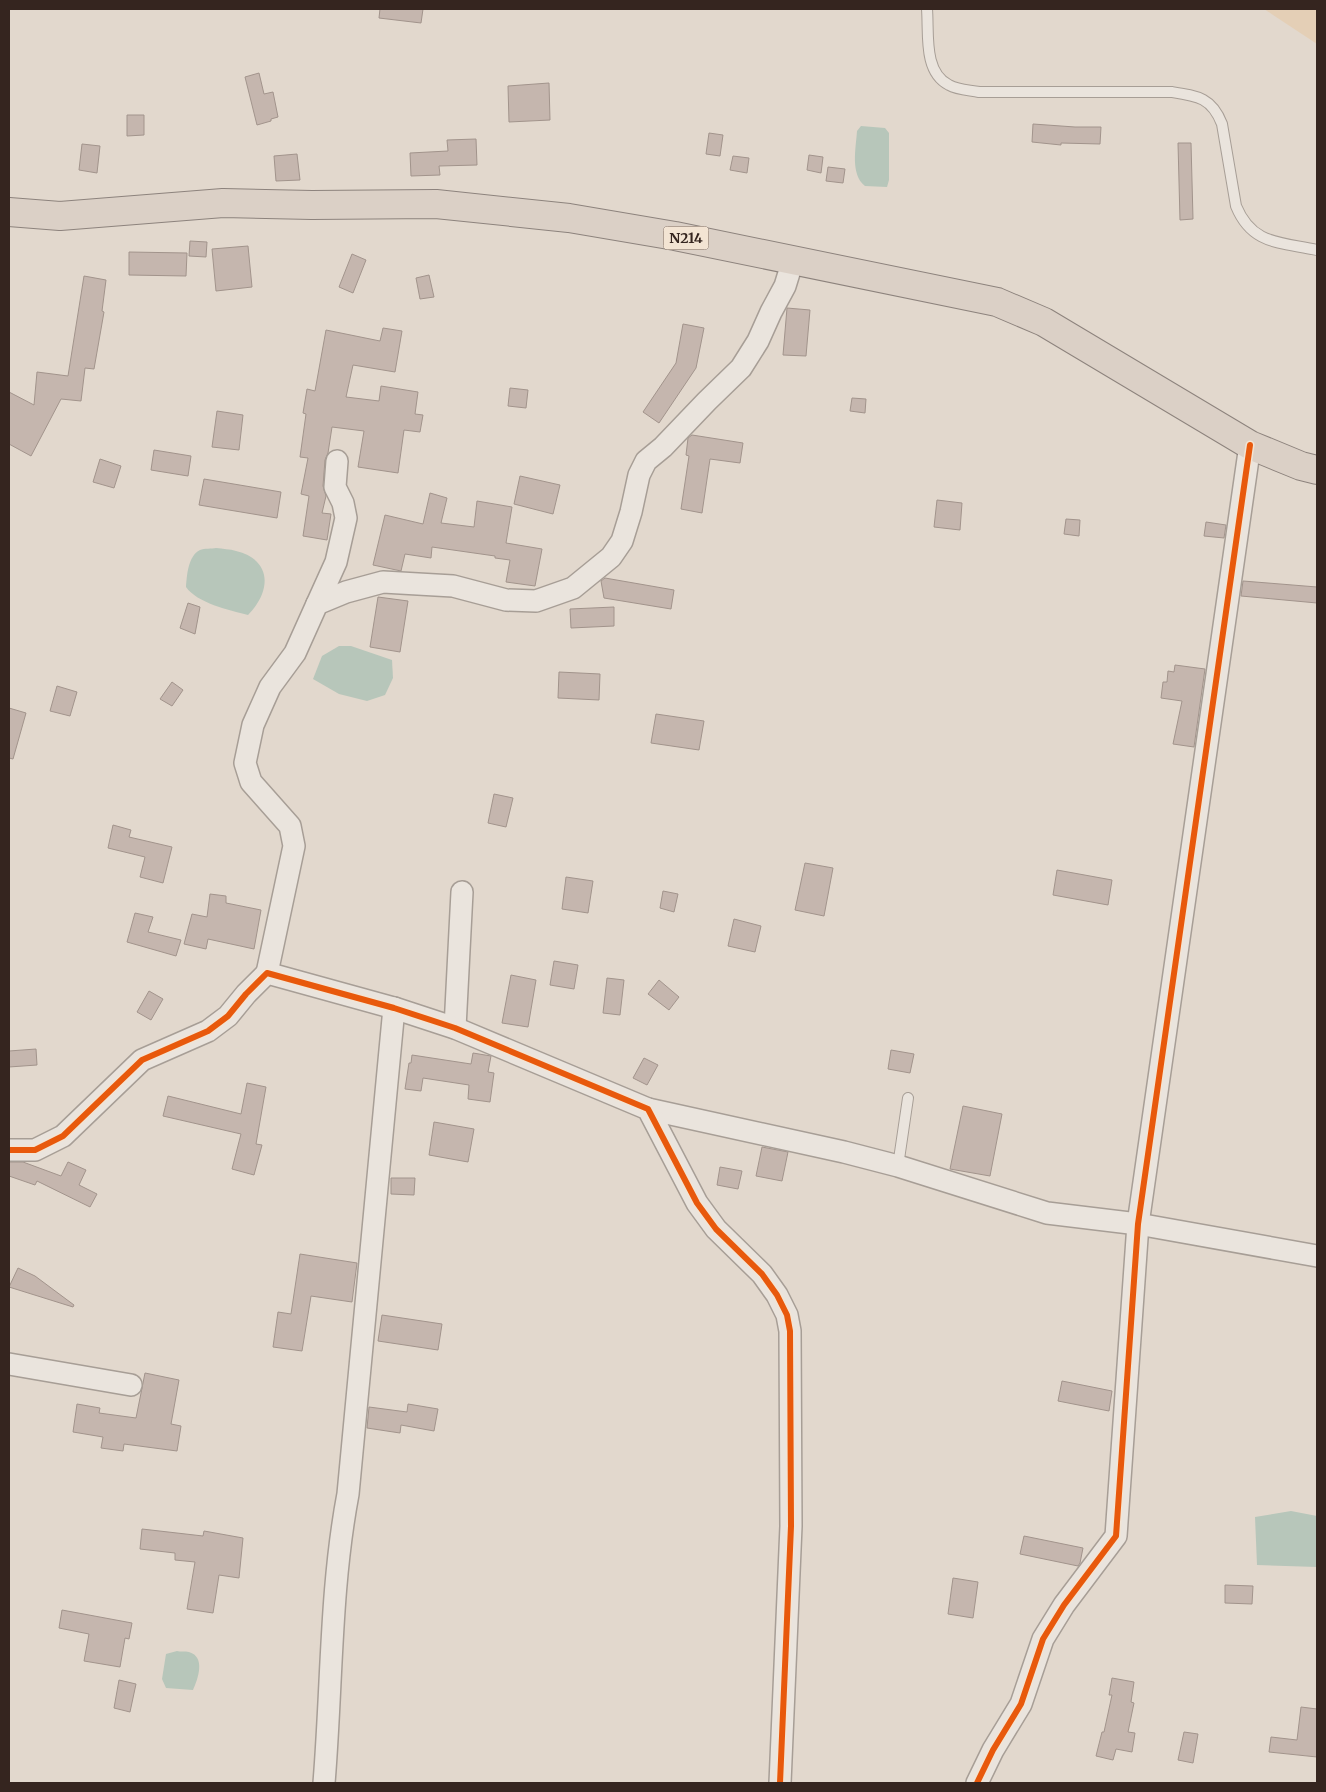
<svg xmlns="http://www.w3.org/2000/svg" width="1326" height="1792" viewBox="0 0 1326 1792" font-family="Merriweather,serif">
<rect width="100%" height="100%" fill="#e2d8cd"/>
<!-- sand -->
<polygon fill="#e4cfb6" points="1264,9 1317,9 1317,44"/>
<!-- water -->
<g fill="#b7c6ba">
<path d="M 861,126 L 885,128 L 889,133 L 889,180 L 887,187 L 865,186 C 850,174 856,148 857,131 Z"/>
<path d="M 216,548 C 223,549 230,549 236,551 C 273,560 271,592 248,615 C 229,610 197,603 186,587 C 187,575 188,556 200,550 C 204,548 212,549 216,548 Z"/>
<polygon points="339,646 351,646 392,660 393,678 385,695 367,701 339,694 313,679 322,656"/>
<polygon points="1291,1511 1317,1516 1317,1567 1257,1565 1255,1517"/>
<path d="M 177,1651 C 180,1652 185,1651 189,1652 C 206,1657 198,1679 193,1690 L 166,1688 L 162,1679 L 166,1654 Z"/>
</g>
<!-- building -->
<g fill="#c5b6ae" stroke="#a2948c">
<polygon points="380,9 423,9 421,23 379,18"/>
<polygon points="259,73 264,94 273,92 278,117 271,119 271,121 257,125 245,77"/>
<polygon points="549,83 550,120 509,122 508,86"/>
<polygon points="127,115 144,115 144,135 127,136"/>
<polygon points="1033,124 1075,127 1101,127 1100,144 1061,143 1061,145 1032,142"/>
<polygon points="709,133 723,135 720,156 706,154"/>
<polygon points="476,139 477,165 439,166 440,175 411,176 410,153 448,151 447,140"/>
<polygon points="1178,143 1191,143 1193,219 1180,220"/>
<polygon points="82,144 100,146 97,173 79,170"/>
<polygon points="297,154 300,180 276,181 274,156"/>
<polygon points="809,155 823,157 821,173 807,170"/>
<polygon points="733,156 749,158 747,173 730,170"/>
<polygon points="828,167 845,169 843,183 826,181"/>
<polygon points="190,241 207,242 206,257 189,256"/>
<polygon points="248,246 252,287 216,291 212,249"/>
<polygon points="129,252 187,253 186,276 129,275"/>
<polygon points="352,254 366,260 353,293 339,287"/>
<polygon points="429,275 434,297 420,299 416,278"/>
<polygon points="84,276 106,280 102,311 104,312 94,369 85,368 81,401 61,399 31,456 9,444 9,392 34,405 37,372 68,376"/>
<polygon points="787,308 810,310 806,356 783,355"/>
<polygon points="683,324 704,328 696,368 659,423 643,412 676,363"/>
<polygon points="383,328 402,331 395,372 353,365 346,397 379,401 381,386 418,392 415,414 423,415 420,432 404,430 398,473 358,467 364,431 332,427 328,453 325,460 323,486 326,496 322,513 331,514 327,540 303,536 309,496 301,494 308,458 300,457 306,414 303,413 307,389 315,391 326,330 380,341"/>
<polygon points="510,388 528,390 526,408 508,406"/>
<polygon points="852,398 866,399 865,413 850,411"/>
<polygon points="217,411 243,415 239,450 212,447"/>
<polygon points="692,435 743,443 740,463 710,459 702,513 681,509 689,456 686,455 688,438"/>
<polygon points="154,450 191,456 188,476 151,470"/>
<polygon points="100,459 121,466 114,488 93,482"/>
<polygon points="520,476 560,485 553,514 514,504"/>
<polygon points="204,479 281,492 277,518 199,505"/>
<polygon points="430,493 447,498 441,523 474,527 477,501 512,507 506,543 542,549 535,586 506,582 510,560 495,558 495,556 432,547 431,558 405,554 401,571 373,565 385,515 423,524"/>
<polygon points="937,500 962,503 960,530 934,527"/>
<polygon points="1066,519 1080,520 1079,536 1064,534"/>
<polygon points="1206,522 1226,525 1224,538 1204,536"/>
<polygon points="605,578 674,590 671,609 604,598 601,581"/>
<polygon points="1243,581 1317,587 1317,603 1241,596"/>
<polygon points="378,597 408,601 400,652 370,647"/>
<polygon points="188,603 200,607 195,634 180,628"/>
<polygon points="614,607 614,626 571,628 570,609"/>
<polygon points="1175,665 1205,669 1194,747 1173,744 1182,701 1161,698 1163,682 1167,682 1168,671 1174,672"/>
<polygon points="559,672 600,674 599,700 558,698"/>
<polygon points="172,682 183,690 172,706 160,699"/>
<polygon points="57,686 77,692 70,716 50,711"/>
<polygon points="9,708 26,713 13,759 9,758"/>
<polygon points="656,714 704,721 699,750 651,743"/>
<polygon points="494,794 513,798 506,827 488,823"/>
<polygon points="113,825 131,830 129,837 172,847 163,883 140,877 145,857 108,848"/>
<polygon points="805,863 833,868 824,916 795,910"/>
<polygon points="1057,870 1112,880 1108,905 1053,895"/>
<polygon points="566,877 593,881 588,913 562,909"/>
<polygon points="663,891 678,894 674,912 660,908"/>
<polygon points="210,894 226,896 226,903 261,910 254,949 208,939 206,949 184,944 192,914 207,917"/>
<polygon points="135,913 153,917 148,932 181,940 176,956 127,942"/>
<polygon points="734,919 761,926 755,952 728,946"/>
<polygon points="554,961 578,965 574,989 550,985"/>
<polygon points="511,975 536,980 528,1027 502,1023"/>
<polygon points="607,978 624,980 620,1015 603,1013"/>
<polygon points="659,980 679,997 669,1010 648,994"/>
<polygon points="149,991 163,999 151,1020 137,1012"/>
<polygon points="36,1049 37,1065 9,1067 9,1051"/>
<polygon points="891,1050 914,1054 910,1073 888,1069"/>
<polygon points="473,1053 491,1056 488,1072 494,1073 490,1102 468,1099 469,1085 423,1078 421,1091 405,1089 409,1063 411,1063 412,1055 471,1064"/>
<polygon points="644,1058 658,1065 647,1085 633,1078"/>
<polygon points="247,1083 266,1087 256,1144 262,1145 254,1175 232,1169 241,1134 163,1116 168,1096 241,1114"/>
<polygon points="963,1106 1002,1114 990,1176 950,1169"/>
<polygon points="434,1122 474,1129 468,1162 429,1155"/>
<polygon points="762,1147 788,1152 782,1181 756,1176"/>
<polygon points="9,1162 23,1162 61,1176 68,1162 86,1170 79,1185 97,1194 90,1207 37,1181 35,1185 9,1176"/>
<polygon points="720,1167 742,1171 738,1189 717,1185"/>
<polygon points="391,1178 415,1178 414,1195 391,1194"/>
<polygon points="300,1254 357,1263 352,1302 311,1296 302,1351 273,1347 278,1312 291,1314"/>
<polygon points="18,1268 35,1276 74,1305 73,1307 9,1287"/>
<polygon points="382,1315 442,1324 438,1350 378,1341"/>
<polygon points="145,1373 179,1380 171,1424 181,1426 177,1451 124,1444 123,1451 101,1448 103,1437 73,1432 77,1404 100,1408 99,1413 136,1418"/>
<polygon points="1062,1381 1112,1391 1109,1411 1058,1401"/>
<polygon points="408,1404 438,1409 434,1431 401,1425 400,1433 367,1428 369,1407 407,1412"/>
<polygon points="142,1529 203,1536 204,1531 243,1538 239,1578 219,1575 213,1613 187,1609 195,1562 175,1560 175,1553 140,1549"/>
<polygon points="1024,1536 1083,1548 1080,1563 1078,1566 1020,1554"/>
<polygon points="953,1578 978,1582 973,1618 948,1614"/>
<polygon points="1225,1585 1253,1586 1252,1604 1225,1603"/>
<polygon points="62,1610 132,1623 129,1639 125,1638 120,1667 84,1661 89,1634 59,1628"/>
<polygon points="1112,1678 1134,1682 1131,1702 1134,1703 1128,1732 1135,1733 1132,1752 1116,1749 1113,1760 1096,1756 1102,1732 1104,1732 1112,1695 1109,1695"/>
<polygon points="119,1680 136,1684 130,1712 114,1708"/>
<polygon points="1301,1707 1317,1709 1317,1757 1269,1752 1271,1737 1297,1740"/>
<polygon points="1184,1732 1198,1734 1193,1763 1178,1760"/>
</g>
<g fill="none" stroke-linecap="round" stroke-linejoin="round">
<!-- service casing -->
<g stroke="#a79e96" stroke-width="12">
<g id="service">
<path d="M 927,9 C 929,33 923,72 949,85 C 958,90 969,90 979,92 L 1172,92 C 1198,96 1212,98 1222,124 L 1236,206 C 1252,245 1280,242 1317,250"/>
<polyline points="898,1166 908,1098"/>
</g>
</g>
<!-- minor casing -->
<g stroke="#a79e96" stroke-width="24">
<g id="minor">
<polyline points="317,604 336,562 346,518 343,503 335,487 337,461"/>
<polyline points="267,973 294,846 290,826 251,782 245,763 253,725 270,687 295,653 317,604 346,592 383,582 453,586 506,600 536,601 573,588 611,557 622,541 631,512 639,475 646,461 663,447 707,401 741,368 758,341 771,312 785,286 793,260"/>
<polyline points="455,1028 462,892"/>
<polyline points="648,1109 844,1152 898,1166 1047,1213 1138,1224 1317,1256"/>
<polyline points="9,1150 35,1150 63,1136 142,1060 208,1031 228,1016 246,994 267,973 394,1008 455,1028 648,1109 697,1203 716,1229 762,1274 777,1295 787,1315 790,1331 791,1526 780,1783"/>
<polyline points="9,1364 131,1385"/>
<path d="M 324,1783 C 332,1687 330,1589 348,1494 L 394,1008"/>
<polyline points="977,1783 993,1750 1021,1704 1043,1639 1064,1605 1116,1536 1138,1224 1250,445"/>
</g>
</g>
<!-- trunk casing -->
<g stroke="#8d837d" stroke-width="30">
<polyline id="trunk" points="9,212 60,216 223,203 312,205 436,204 569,218 675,236 997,302 1044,322 1250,445 1301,466 1317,470"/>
</g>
<!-- service -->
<use href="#service" stroke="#eae4dd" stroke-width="10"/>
<!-- minor -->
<use href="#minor" stroke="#eae4dd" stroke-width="21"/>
<!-- trunk -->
<use href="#trunk" stroke="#dbd0c6" stroke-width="28"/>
<!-- cycleway casing -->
<g stroke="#f3e4d3" stroke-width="9">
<g id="cycleway">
<polyline points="9,1150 35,1150 63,1136 142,1060 208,1031 228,1016 246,994 267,973 394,1008 455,1028 648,1109 697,1203 716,1229 762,1274 777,1295 787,1315 790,1331 791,1526 780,1783"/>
<polyline points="977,1783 993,1750 1021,1704 1043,1639 1064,1605 1116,1536 1138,1224 1250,445"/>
</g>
</g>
<!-- cycleway -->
<use href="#cycleway" stroke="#e8590c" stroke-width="6"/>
</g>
<g text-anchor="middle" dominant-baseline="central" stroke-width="4.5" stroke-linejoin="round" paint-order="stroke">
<!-- shield labels -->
<rect fill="#f3e4d3" stroke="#6e5e55" stroke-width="1" x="663.5" y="226.5" width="45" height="23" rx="4"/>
<g font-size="14" font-weight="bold" fill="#35251f">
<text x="686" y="238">N214</text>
</g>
</g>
<!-- border -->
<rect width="1326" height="1792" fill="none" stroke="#35251f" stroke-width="20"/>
</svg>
